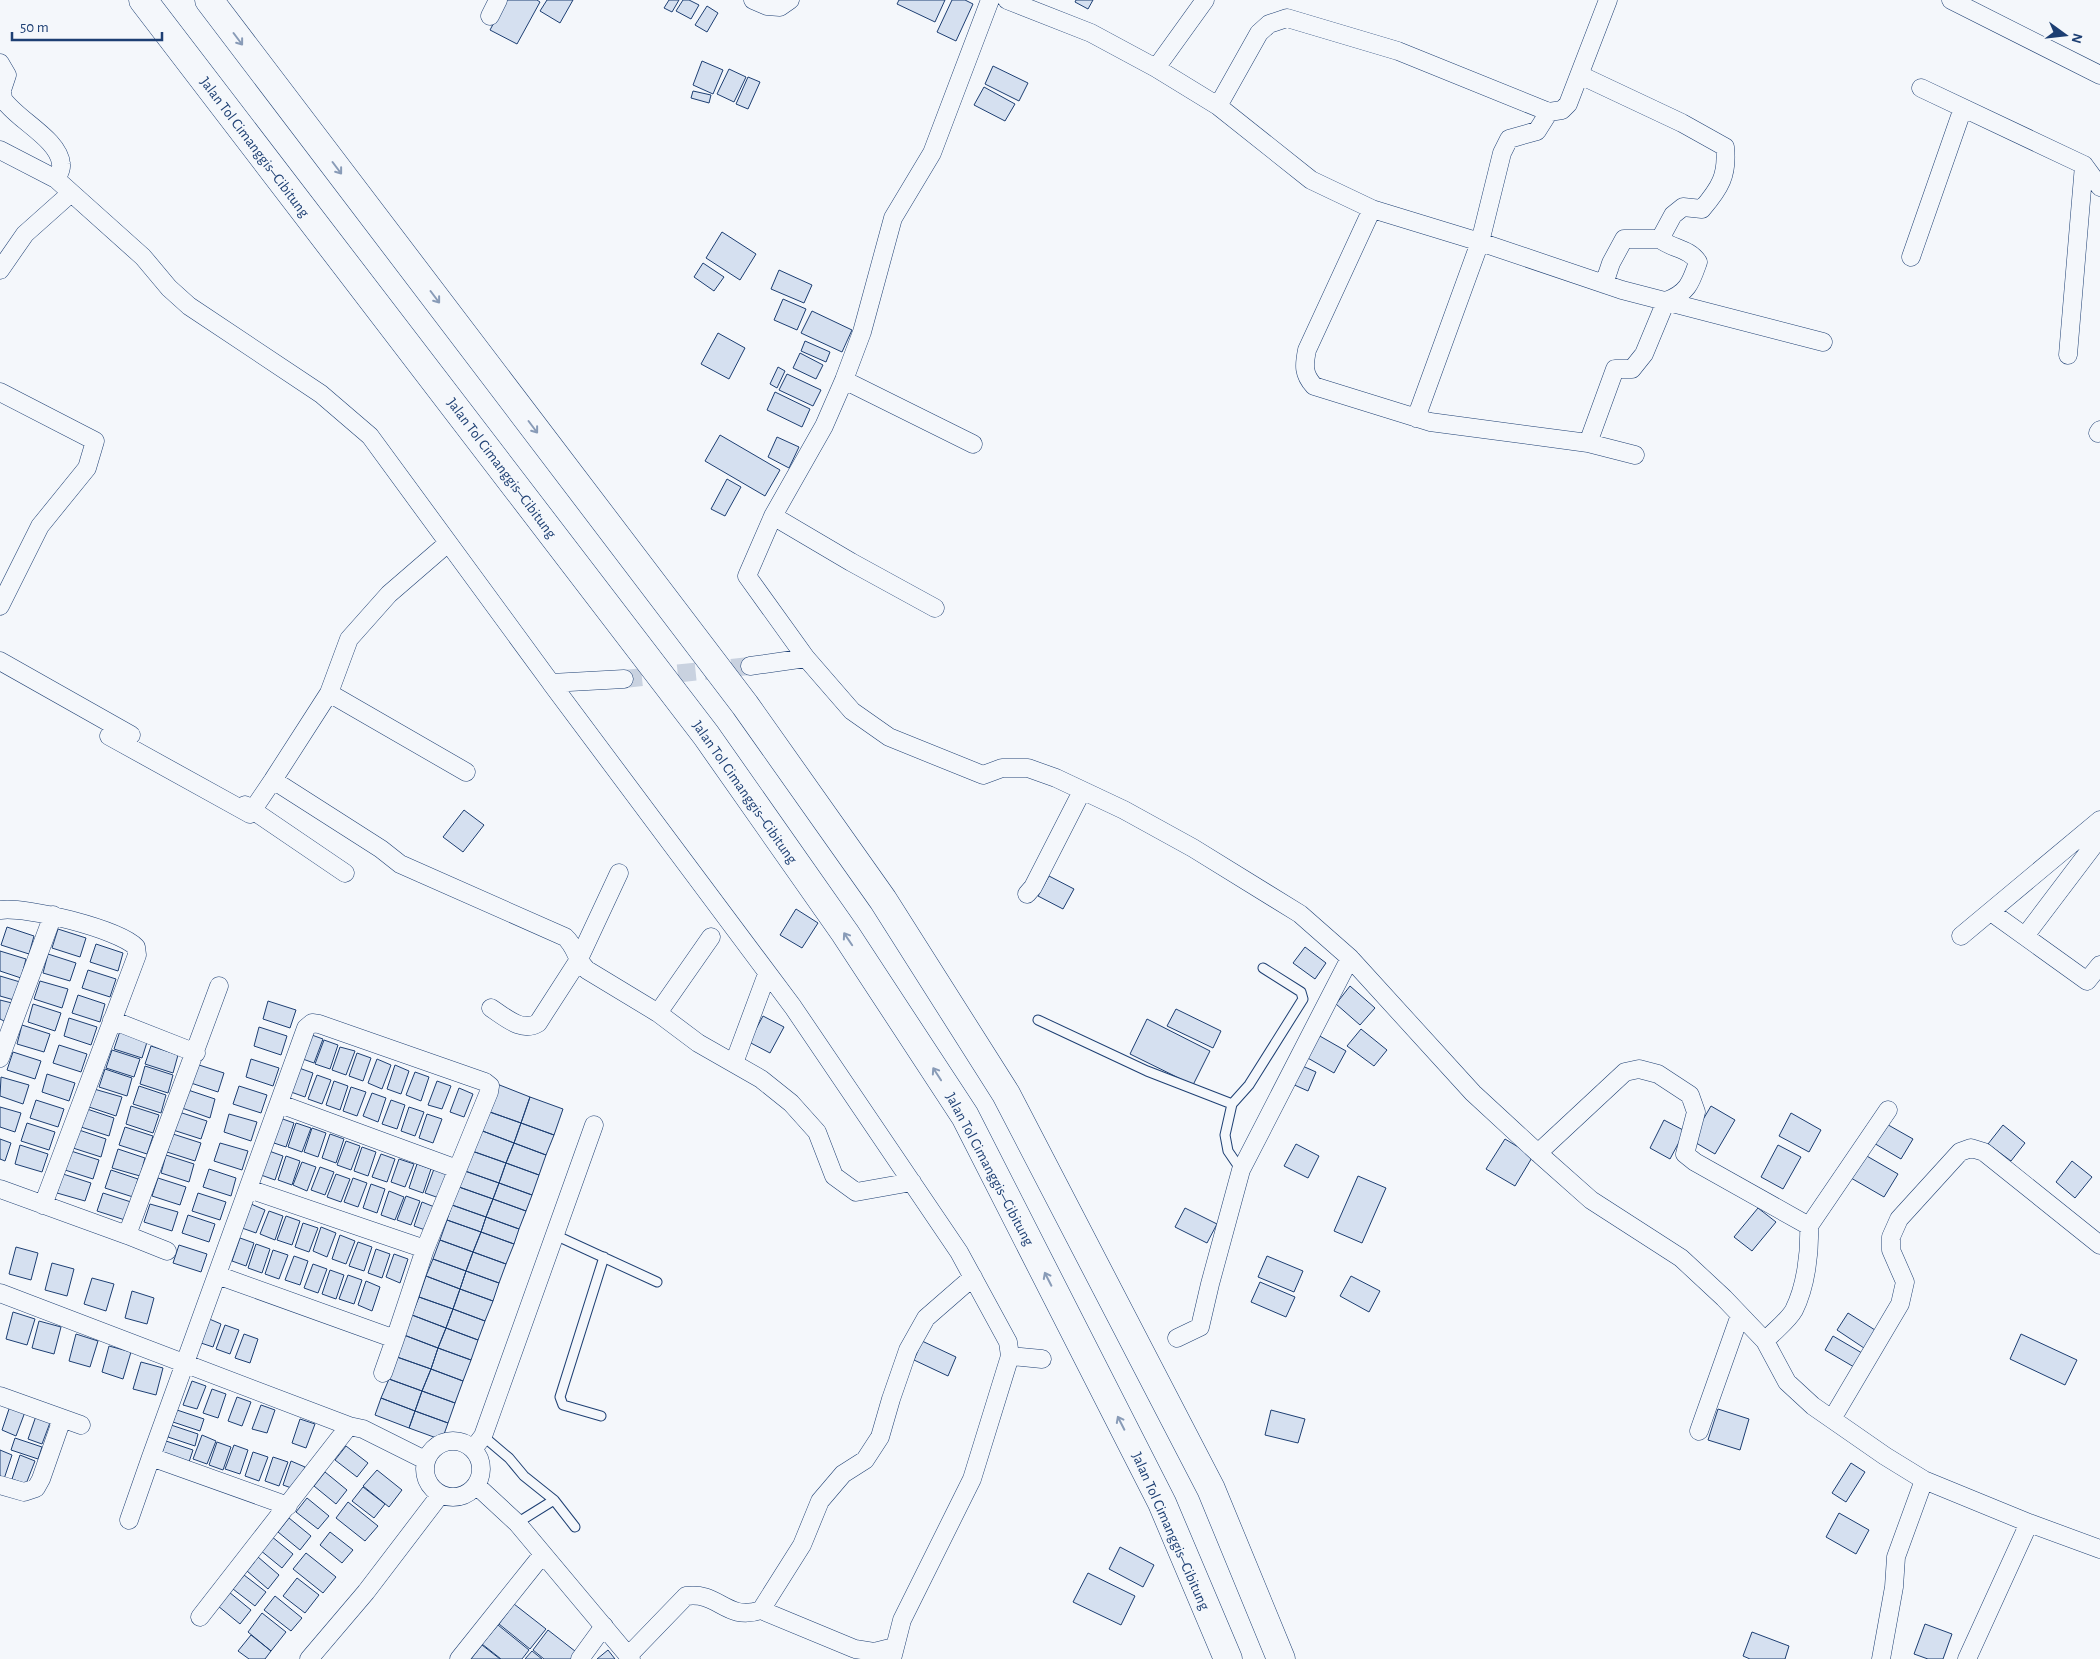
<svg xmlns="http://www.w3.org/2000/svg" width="2100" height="1659" viewBox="0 0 2100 1659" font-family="'Alegreya Sans',sans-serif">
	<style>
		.building { fill: #d5e0f0; stroke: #1d3f73 }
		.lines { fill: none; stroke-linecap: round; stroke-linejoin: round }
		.minor-tunnel { stroke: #c9d2e0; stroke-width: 18; stroke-dasharray: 18 9; stroke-linecap: butt }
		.service-casing { stroke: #1d3f73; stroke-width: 11 }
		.minor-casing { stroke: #1d3f73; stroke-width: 19 }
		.motorway-casing { stroke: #1d3f73; stroke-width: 29 }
		.service { stroke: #f4f7fb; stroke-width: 9 }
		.minor { stroke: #f4f7fb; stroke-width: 18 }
		.motorway { stroke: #f4f7fb; stroke-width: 28 }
		.oneway { stroke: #889bb7 }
		.labels { text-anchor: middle; stroke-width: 4; stroke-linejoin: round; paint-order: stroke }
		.street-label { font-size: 15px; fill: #1d3f73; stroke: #f4f7fb }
	</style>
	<rect width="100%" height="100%" fill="#f4f7fb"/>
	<path class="building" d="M506,0h31l3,2 -23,42 -27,-14z
		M547,0h26l-13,23 -20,-12z
		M669,0h10l-7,12 -8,-4z
		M683,0h6l10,5 -8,14 -15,-8z
		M899,0h46l-10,22 -38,-18z
		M952,0h13l8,4 -17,37 -19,-9z
		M1076,0h17l-5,9 -13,-7z
		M707,6l11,7 -11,19 -12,-7z
		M702,61l21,9 -10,24 -20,-9z
		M993,66l35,17 -9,18 -34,-17z
		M729,69l17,8 -12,25 -17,-8z
		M748,77l12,5 -12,27 -12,-5z
		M984,87l31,17 -10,17 -31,-16z
		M693,91l18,4 -2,8 -18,-5z
		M722,232l34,22 -16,26 -34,-22z
		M703,263l21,14 -10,14 -20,-14z
		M779,270l33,15 -8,18 -33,-14z
		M783,299l23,10 -9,21 -23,-10z
		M812,311l40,19 -10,22 -41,-19z
		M718,333l27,15 -16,31 -28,-15z
		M805,341l25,11 -4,10 -25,-11z
		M800,353l23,12 -7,14 -23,-11z
		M778,367l7,4 -8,17 -7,-4z
		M787,374l34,16 -8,16 -34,-16z
		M775,392l35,17 -8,18 -35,-17z
		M720,435l60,35 -15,26 -60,-35z
		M777,437l22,10 -10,21 -21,-11z
		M727,479l14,8 -16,29 -14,-7z
		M464,810l20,15 -21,27 -20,-15z
		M1049,876l25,13 -11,20 -25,-13z
		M796,909l22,14 -16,25 -22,-13z
		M7,927l27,9 -5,18 -28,-9z
		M58,929l28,9 -6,19 -28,-9z
		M96,944l27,9 -5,18 -28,-9z
		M1305,947l21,16 -11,16 -22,-16z
		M0,951l26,8 -5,19 -21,-7z
		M48,954l28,9 -6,18 -27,-8z
		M88,970l28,9 -6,18 -28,-9z
		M0,976l20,6 -6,18 -14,-4z
		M40,981l28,8 -6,19 -28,-9z
		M1350,986l25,22 -15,17 -24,-21z
		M78,995l27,9 -5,18 -28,-9z
		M0,1000l12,3 -6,19 -6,-3z
		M268,1001l28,9 -6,18 -27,-9z
		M33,1004l28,9 -6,18 -27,-9z
		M1176,1009l45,22 -8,17 -46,-22z
		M763,1016l21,11 -14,26 -21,-11z
		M69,1018l28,9 -6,18 -27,-9z
		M1147,1019l63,32 -17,34 -63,-31z
		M22,1025l28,9 -6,18 -27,-8z
		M259,1027l28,9 -6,19 -27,-9z
		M1361,1029l26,21 -13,16 -27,-20z
		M120,1031l28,8 -6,19 -28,-9z
		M309,1034l14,5 -9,24 -14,-5z
		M1318,1035l28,16 -12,22 -28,-16z
		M324,1040l14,5 -8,24 -15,-5z
		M59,1045l28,9 -6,18 -28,-9z
		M151,1046l27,9 -5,18 -28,-9z
		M340,1047l15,4 -9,24 -14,-5z
		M112,1050l28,9 -6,18 -28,-9z
		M13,1052l28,9 -6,18 -28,-9z
		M357,1053l14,5 -8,23 -14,-5z
		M251,1059l28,9 -6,18 -27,-9z
		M377,1059l14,6 -9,24 -14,-6z
		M196,1064l28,9 -6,19 -27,-9z
		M1298,1064l18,8 -8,19 -18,-8z
		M395,1065l14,6 -8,23 -14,-5z
		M145,1066l28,9 -5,18 -28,-9z
		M299,1068l14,5 -8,24 -14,-5z
		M105,1069l27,9 -5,18 -28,-9z
		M415,1072l14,5 -8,24 -15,-6z
		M47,1074l28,9 -6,18 -27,-9z
		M317,1075l14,5 -9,24 -14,-5z
		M1,1077l28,8 -6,19 -23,-8z
		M334,1081l14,5 -8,24 -14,-5z
		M437,1081l14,5 -9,23 -14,-4z
		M497,1084l33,13 -9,26 -34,-12z
		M139,1086l27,9 -5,18 -28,-9z
		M239,1086l28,9 -6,18 -28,-9z
		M351,1087l15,5 -9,24 -14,-5z
		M459,1088l14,6 -9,23 -14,-5z
		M94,1089l28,8 -6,19 -27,-9z
		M188,1090l27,9 -5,19 -28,-10z
		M372,1093l14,5 -8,24 -15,-6z
		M530,1097l33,12 -9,26 -33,-12z
		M36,1100l28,9 -6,18 -28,-9z
		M391,1100l14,5 -8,24 -15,-5z
		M131,1106l28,9 -6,18 -27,-9z
		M1711,1106l24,14 -20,34 -24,-14z
		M0,1107l21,6 -6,19 -15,-5z
		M409,1107l15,5 -9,24 -14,-5z
		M87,1109l27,9 -5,18 -28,-9z
		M487,1111l34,12 -7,20 -34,-13z
		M179,1112l28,9 -6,18 -28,-9z
		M1791,1113l30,17 -12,22 -30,-16z
		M229,1114l28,8 -6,19 -27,-9z
		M427,1114l15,5 -9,24 -14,-5z
		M280,1118l14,5 -8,24 -15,-5z
		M1664,1120l21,11 -15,28 -20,-11z
		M1883,1122l30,17 -12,20 -29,-17z
		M27,1123l28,9 -6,18 -28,-9z
		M296,1123l15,5 -9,24 -14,-5z
		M521,1123l33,12 -8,20 -32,-12z
		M2003,1125l22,18 -14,18 -23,-17z
		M125,1127l28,9 -6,18 -28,-9z
		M312,1128l14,5 -8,24 -14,-5z
		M79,1130l27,9 -5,18 -28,-9z
		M480,1130l34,13 -8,20 -34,-12z
		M173,1134l28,9 -6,18 -28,-9z
		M330,1134l14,5 -8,24 -14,-5z
		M0,1139l11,4 -6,18 -5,-2z
		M1505,1139l28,17 -18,30 -29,-17z
		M346,1141l14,5 -9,24 -14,-5z
		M220,1143l28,8 -6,19 -28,-9z
		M514,1143l32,12 -7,20 -33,-12z
		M1296,1144l23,12 -11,22 -24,-12z
		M20,1145l28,9 -6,18 -27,-8z
		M1778,1145l23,12 -18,32 -22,-12z
		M362,1147l14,5 -8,24 -14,-5z
		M118,1149l27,9 -5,18 -28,-8z
		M71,1151l28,9 -6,19 -28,-9z
		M269,1151l14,5 -8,24 -14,-5z
		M472,1151l34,12 -7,20 -34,-12z
		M381,1154l14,5 -8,23 -15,-5z
		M166,1155l28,9 -5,18 -28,-9z
		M1865,1155l33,19 -14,23 -33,-19z
		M286,1156l14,5 -8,24 -14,-5z
		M399,1159l15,5 -9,23 -14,-5z
		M2072,1161l20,16 -17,21 -19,-16z
		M302,1162l14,5 -9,24 -14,-6z
		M506,1163l33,12 -7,20 -33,-12z
		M417,1164l14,5 -8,24 -14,-5z
		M320,1167l14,5 -9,23 -14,-5z
		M209,1169l27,9 -5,18 -28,-9z
		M434,1169l14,6 -9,23 -14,-5z
		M111,1170l27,9 -5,18 -28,-9z
		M465,1171l34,12 -6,16 -34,-12z
		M63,1174l28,9 -6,18 -28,-8z
		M336,1174l14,5 -9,23 -14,-5z
		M1358,1176l28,12 -24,55 -28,-12z
		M158,1178l28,9 -6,18 -28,-9z
		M353,1178l14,5 -9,24 -14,-5z
		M499,1183l33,12 -6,16 -33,-12z
		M371,1184l14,5 -8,24 -14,-5z
		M459,1187l34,12 -7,18 -34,-12z
		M389,1191l15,6 -9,23 -14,-5z
		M103,1193l28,9 -6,18 -28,-9z
		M198,1193l28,9 -6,18 -28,-9z
		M406,1196l14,5 -9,24 -14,-5z
		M493,1199l33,12 -7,18 -33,-12z
		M422,1202l15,6 -9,23 -14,-5z
		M150,1204l28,8 -6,19 -28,-9z
		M251,1204l14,6 -9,23 -14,-5z
		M452,1205l34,12 -5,15 -34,-12z
		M1185,1208l32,16 -10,19 -32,-16z
		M1758,1208l18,14 -24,29 -18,-14z
		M269,1211l14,5 -8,24 -15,-6z
		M188,1215l27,9 -6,18 -27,-9z
		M286,1216l14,5 -8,24 -15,-5z
		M486,1217l33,12 -5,15 -33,-12z
		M447,1220l34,12 -8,20 -33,-12z
		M303,1223l15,5 -9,24 -14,-5z
		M321,1227l15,6 -9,24 -14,-6z
		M481,1232l33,12 -8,20 -33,-12z
		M340,1235l15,6 -9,23 -14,-5z
		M240,1238l14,5 -8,23 -14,-5z
		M440,1240l33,12 -7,19 -33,-12z
		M358,1242l14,5 -8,24 -15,-5z
		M256,1244l14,5 -8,24 -14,-5z
		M179,1245l28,9 -6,18 -28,-9z
		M16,1247l22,6 -7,27 -22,-6z
		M376,1249l14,5 -8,24 -14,-5z
		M273,1250l15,5 -9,24 -14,-5z
		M473,1252l33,12 -7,19 -33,-12z
		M394,1254l14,5 -8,24 -14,-6z
		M294,1256l14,5 -8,24 -15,-5z
		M1267,1256l36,15 -9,21 -36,-15z
		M433,1259l33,12 -6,18 -34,-13z
		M52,1263l22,6 -7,27 -22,-6z
		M313,1264l14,5 -9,24 -14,-5z
		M330,1270l14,5 -8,24 -14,-5z
		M466,1271l33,12 -6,18 -33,-12z
		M348,1275l14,5 -8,24 -15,-5z
		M426,1276l34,13 -7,20 -34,-12z
		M1351,1276l29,15 -11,21 -29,-16z
		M92,1278l22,6 -8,27 -22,-7z
		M366,1281l14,6 -8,24 -14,-6z
		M1260,1282l35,15 -9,20 -35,-15z
		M460,1289l33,12 -8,20 -32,-12z
		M132,1291l22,7 -7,26 -22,-6z
		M419,1297l34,12 -7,19 -34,-13z
		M453,1309l32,12 -7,19 -32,-12z
		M13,1312l22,7 -8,26 -21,-6z
		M1848,1313l27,17 -11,18 -27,-18z
		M412,1315l34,13 -8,20 -34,-13z
		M207,1318l14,6 -8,23 -15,-5z
		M39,1321l22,6 -7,27 -22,-6z
		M225,1325l14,5 -9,24 -14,-5z
		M446,1328l32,12 -7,20 -33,-12z
		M76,1334l22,7 -8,26 -21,-6z
		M244,1334l14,5 -8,24 -15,-5z
		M2021,1334l56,26 -12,25 -55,-26z
		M404,1335l34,13 -7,21 -34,-12z
		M1833,1336l29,17 -8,14 -29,-17z
		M922,1341l34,16 -8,19 -34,-16z
		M109,1346l22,6 -8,27 -21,-7z
		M438,1348l33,12 -8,21 -32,-12z
		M397,1357l34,12 -9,22 -33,-12z
		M141,1362l22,6 -7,27 -23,-6z
		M431,1369l32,12 -8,22 -33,-12z
		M389,1379l33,12 -7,20 -34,-13z
		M192,1381l14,5 -9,23 -14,-4z
		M212,1389l14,5 -8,24 -15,-5z
		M422,1391l33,12 -7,20 -33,-12z
		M237,1397l14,5 -9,24 -14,-5z
		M381,1398l34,13 -6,17 -34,-13z
		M261,1405l14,5 -8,23 -15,-4z
		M10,1406l15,6 -9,24 -14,-6z
		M1718,1409l31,10 -9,31 -32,-10z
		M177,1410l27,9 -4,12 -27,-9z
		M1271,1410l34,9 -7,24 -33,-8z
		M415,1411l33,12 -6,17 -33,-12z
		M36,1416l15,4 -9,24 -14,-5z
		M300,1419l15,5 -9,24 -14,-5z
		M171,1425l27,9 -3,12 -27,-9z
		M202,1435l14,6 -9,23 -14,-5z
		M15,1438l27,9 -4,12 -27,-9z
		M166,1441l27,9 -4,12 -27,-9z
		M217,1442l14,5 -8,23 -14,-5z
		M234,1445l14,5 -8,24 -15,-5z
		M346,1446l22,17 -11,14 -22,-17z
		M0,1450l12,5 -8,24 -4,-2z
		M253,1452l15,5 -9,24 -14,-5z
		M20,1455l15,6 -9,23 -14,-5z
		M273,1457l15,5 -9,24 -14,-5z
		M291,1461l14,6 -8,23 -14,-5z
		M1851,1463l14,9 -19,30 -14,-9z
		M377,1470l25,20 -13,17 -26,-21z
		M325,1472l22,18 -11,14 -22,-18z
		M363,1487l22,17 -11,14 -22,-17z
		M307,1498l22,18 -11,13 -22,-17z
		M348,1502l30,24 -13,15 -29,-23z
		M1839,1513l30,17 -13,24 -30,-17z
		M289,1518l22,18 -11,14 -22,-18z
		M330,1532l23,18 -11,13 -22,-18z
		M271,1536l22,18 -11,14 -22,-18z
		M1120,1547l34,18 -11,22 -34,-18z
		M306,1553l30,24 -13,16 -30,-24z
		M258,1557l21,18 -11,14 -21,-18z
		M1088,1573l47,23 -14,29 -48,-23z
		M244,1575l22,17 -11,14 -22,-17z
		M297,1578l22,17 -14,18 -22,-17z
		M229,1592l22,18 -11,14 -22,-18z
		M275,1596l27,22 -11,13 -27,-21z
		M514,1604l32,25 -16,20 -31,-25z
		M262,1613l24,19 -15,19 -23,-19z
		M1925,1624l27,10 -9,25h-15l-14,-5z
		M498,1625l31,25 -7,9h-21l-19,-15z
		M548,1630l32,25 -3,4h-33l-11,-9z
		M1752,1632l37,14 -4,13h-35l-7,-3z
		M251,1635l20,16 -6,8h-16l-11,-8z
		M482,1645l18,14h-29z
		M608,1650l7,9h-18z
		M532,1651l10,8h-17z"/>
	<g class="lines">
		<path class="minor-tunnel" d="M624,679l126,-13"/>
		<g class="service-casing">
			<path id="service" d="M1038,1020l109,51 85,33
				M1241,1170l-13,-19 -3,-16 7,-31 17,-19 54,-86 -2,-7 -38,-24
				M555,1235l102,47
				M601,1416l-38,-11 -3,-8 44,-140
				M483,1436l26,22 15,18 30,24 21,27
				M517,1523l37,-23"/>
		</g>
		<g class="minor-casing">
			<path id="minor" d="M753,0l14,6 13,1 10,-7
				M1007,0l84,33 65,35 62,38 93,74 61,29 108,33 142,48 201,52
				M1951,0l149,75
				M490,16l8,-16
				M0,63l7,12 -5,15 1,9c14,21 56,40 58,65 1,6 -3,11 -5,15
				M1156,68l49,-68
				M1580,75l102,48 43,24c3,28 -5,41 -23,62l-19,-2 -10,8 -13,24c12,10 29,9 38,23 -7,20 -10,31 -32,39l-22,53 -12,15h-17l-27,74
				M1921,88l163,77 16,22
				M1218,106l41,-73 10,-9 18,-6 111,33 151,61 13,-2 6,-6 40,-104
				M0,150l56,29 87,78 26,31 20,18 132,88 49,42 181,247 73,-4
				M1372,209l-65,141c-3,15 -4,24 7,36l116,36 158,21 47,12
				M1911,257l52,-149
				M0,270l25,-36 46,-41
				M1604,284l7,-21 13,-24h36
				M2068,355l16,-190
				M844,380l129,64
				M0,392l95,49 -8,27 -47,58 -40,80
				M1416,418l64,-176 22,-89 7,-14 28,-8 12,-19
				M2098,433l2,-3
				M773,516l78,46 84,46
				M806,658l-59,-82 26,-60 51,-90 20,-46 18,-48 31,-114 39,-65 58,-153
				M0,661l131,74
				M750,666l56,-8 46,53 37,26 94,38 19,-7h26l28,10 68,32 69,38 107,66 50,44 123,135 65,60 53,47 90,58 43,40 41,43 22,41 26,24 72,50 39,24 105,43 71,26
				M551,683l242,324 166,245 49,90 2,14 -38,123 -70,141 -10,39
				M329,693l137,79
				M109,736l141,78 23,-34 108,69 19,15 165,73c12,11 9,20 22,33l71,43 40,30 63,36 30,24 26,29 17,44 22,16 56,-10
				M273,780l56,-87 20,-54 40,-45 59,-51
				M245,805l100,68
				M1027,894l6,-7 49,-96
				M0,910c26,-4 118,19 136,37l1,8 -94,250
				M1991,912l96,69 13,-16
				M1961,936l139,-116
				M2025,936l75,-99
				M491,1008c14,9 31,25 47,15l40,-62 41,-88
				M658,1013l53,-76
				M112,1020l84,33
				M0,1058l53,-143
				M734,1063l33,-89
				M280,1104l177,65
				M1538,1153l87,-81 14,-3 19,5 32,21 6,17 -11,42 10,8 114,64
				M0,1189l127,46 92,-249
				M249,1189l176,60
				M127,1235l40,16
				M0,1293l349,133 14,3 62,31
				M1177,1338l23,-11 10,-43 31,-114 109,-212
				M1765,1341c9,-10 23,-20 29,-31 12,-24 16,-58 15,-84l79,-116
				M1010,1356l32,3
				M383,1373l12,-34
				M0,1396l81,29
				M1832,1419l68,-115 5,-22 -14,-32v-13l8,-18 61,-67 11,-4 13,4 116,93
				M1699,1431l41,-116
				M425 1469a28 28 0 1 1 56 0a28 28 0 1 1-56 0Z
				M474,1448l9,-12 111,-311
				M151,1457l137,49
				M0,1485l24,7 12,-4 5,-9 21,-60
				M477,1486l40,37 114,136
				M129,1520l22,-63 155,-429 6,-5 7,1 166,58 5,4 -1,6 -64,157 -30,90 -178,-64
				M761,1610l94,39 19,3 20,-5
				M200,1617l149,-191
				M628,1656l58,-60c33,-5 40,26 75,14l41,-65 18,-44 23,-27 22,-14 15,-23 11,-38 17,-49 18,-32 47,-41
				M309,1659l57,-67 74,-97
				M459,1659l84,-105
				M580,1659l24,-33
				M1881,1659l13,-72 2,-30 28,-77
				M1967,1659l62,-136"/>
		</g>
		<g class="motorway-casing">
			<path id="motorway" d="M143,0l563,735 139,198 120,183 197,387 66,156
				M209,0l536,705 138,195 123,194 205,395 70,170"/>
		</g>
		<use href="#service" class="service"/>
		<use href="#minor" class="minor"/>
		<use href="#motorway" class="motorway"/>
	</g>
	<defs><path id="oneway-shaft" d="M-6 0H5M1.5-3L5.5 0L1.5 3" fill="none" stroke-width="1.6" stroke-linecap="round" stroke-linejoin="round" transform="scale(1.25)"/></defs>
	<g class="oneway">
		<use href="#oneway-shaft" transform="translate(238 39) rotate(53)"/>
		<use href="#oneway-shaft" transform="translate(337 168) rotate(53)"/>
		<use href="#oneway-shaft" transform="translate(435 297) rotate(53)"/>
		<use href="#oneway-shaft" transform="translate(533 427) rotate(53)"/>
		<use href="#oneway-shaft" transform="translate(848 939) rotate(-124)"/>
		<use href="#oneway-shaft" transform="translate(937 1074) rotate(-123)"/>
		<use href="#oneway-shaft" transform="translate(1048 1279) rotate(-117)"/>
		<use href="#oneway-shaft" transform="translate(1121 1423) rotate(-117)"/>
	</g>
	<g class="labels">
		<g class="street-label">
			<text transform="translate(255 147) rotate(53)" y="5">Jalan Tol Cimanggis–Cibitung</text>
			<text transform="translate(502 468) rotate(53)" y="5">Jalan Tol Cimanggis–Cibitung</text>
			<text transform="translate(745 792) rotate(55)" y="5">Jalan Tol Cimanggis–Cibitung</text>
			<text transform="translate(990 1169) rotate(62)" y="5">Jalan Tol Cimanggis–Cibitung</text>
			<text transform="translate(1171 1531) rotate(66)" y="5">Jalan Tol Cimanggis–Cibitung</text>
		</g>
	</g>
	<g transform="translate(2065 35) rotate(105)" stroke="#f4f7fb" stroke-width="4" paint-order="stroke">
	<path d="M0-4L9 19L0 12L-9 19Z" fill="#1d3f73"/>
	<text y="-8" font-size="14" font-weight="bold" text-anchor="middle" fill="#1d3f73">N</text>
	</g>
	<path d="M12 32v8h150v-8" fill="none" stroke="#1d3f73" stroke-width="2.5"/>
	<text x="20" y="32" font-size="15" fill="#1d3f73" stroke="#f4f7fb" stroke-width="4" paint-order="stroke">50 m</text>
</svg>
